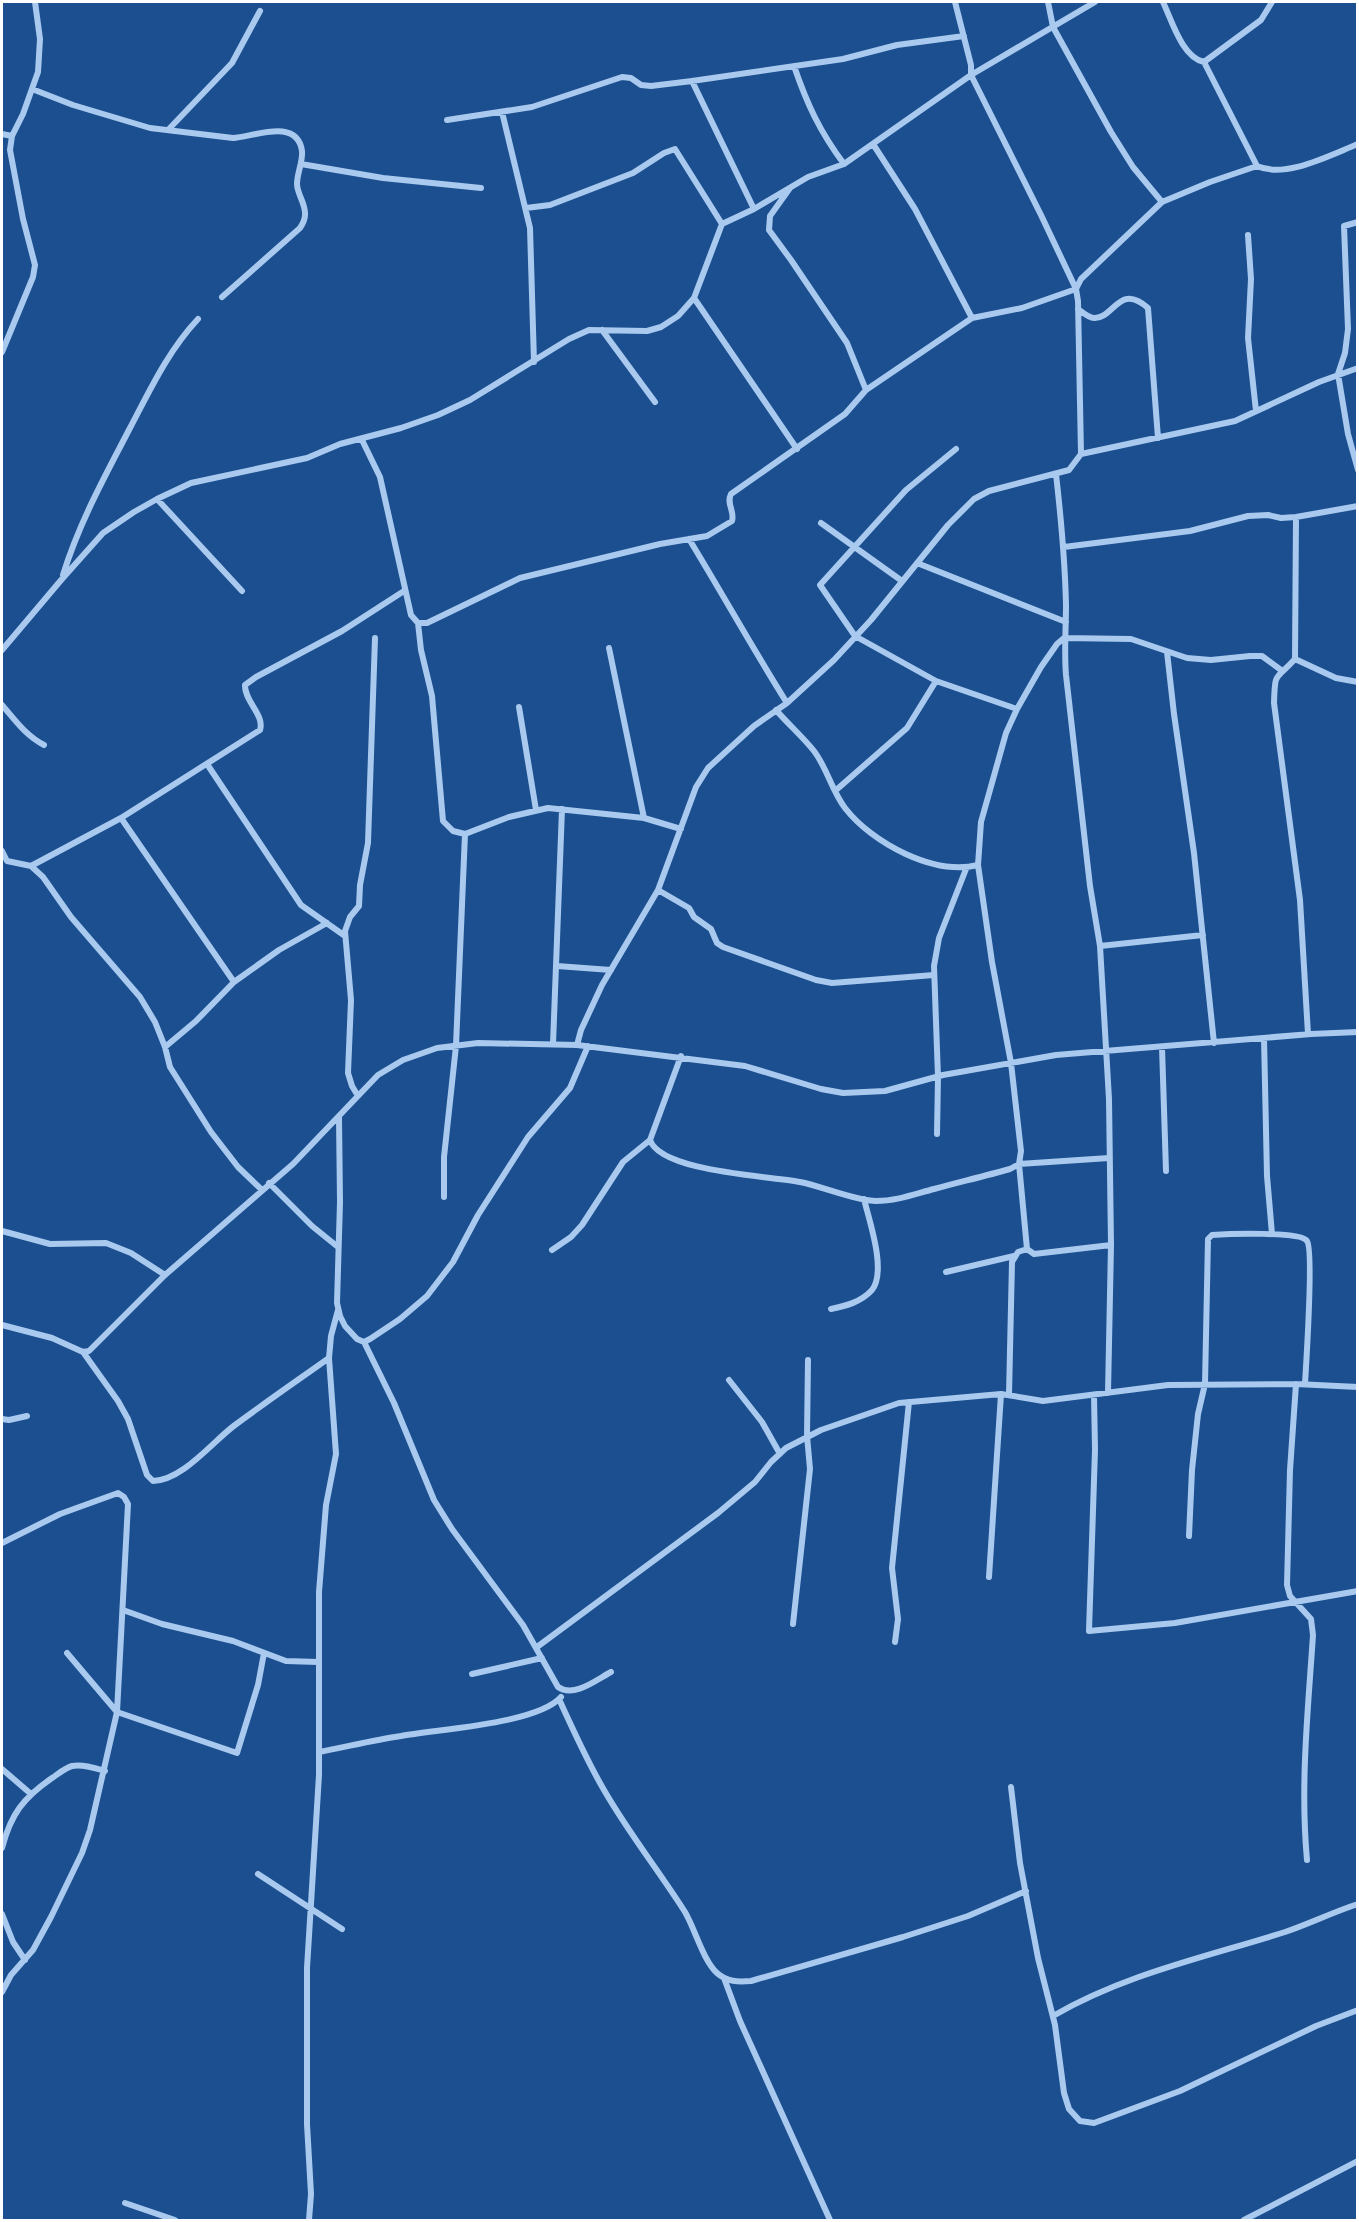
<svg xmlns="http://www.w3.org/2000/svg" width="1359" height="2222" viewBox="0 0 1359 2222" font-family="'Work Sans',sans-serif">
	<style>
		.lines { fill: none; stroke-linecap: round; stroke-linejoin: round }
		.minor { stroke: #a9c9ee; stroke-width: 6 }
	</style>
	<rect width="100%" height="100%" fill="#1b4f8f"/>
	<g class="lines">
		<path class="minor" d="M1048,2l5,25 58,105 22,35 29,35
			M1163,2c9,19 19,55 41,60
			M1272,2l-11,18 -57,42 53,104c28,13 73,-11 101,-22
			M794,66c13,38 26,66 50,98
			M692,81l62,128
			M32,89l41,16 77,23 83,10c20,-1 64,-21 69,13 1,11 -5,22 -5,33 0,10 9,20 8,31 0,4 -3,10 -5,13l-78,69
			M502,112l28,116 4,134
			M447,120l85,-13 90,-30 9,1 10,7 10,1 41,-5 151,-22 54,-14 67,-9
			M168,130l64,-67 28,-52
			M2,134l10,2
			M873,144l42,65 57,109
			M301,164l82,14 98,10
			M790,188l-20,28 -1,14 22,30 56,83 19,47
			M526,208l24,-3 83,-32 31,-20 11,-4 47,75
			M1358,222l-14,4 4,103 -3,24 -7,21 10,60 10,36
			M1248,235l3,44 -3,59 8,73
			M694,298l103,151
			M1078,309c4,3 11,9 16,9 20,1 25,-36 54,-10l10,130
			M602,330l53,72
			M2,352l31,-75 2,-12 -12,-46 -13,-69 2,-14 11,-22 15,-42 2,-33 -5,-37
			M362,440l18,37 31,138 7,8h9l93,-45 140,-34 47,-8 25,-15c3,-10 -6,-17 -1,-27l114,-80 21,-24 106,-72 50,-10 54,-19 -35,-74 -70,-140v-10l-16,-63
			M956,449l-50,41 -86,95 35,51 81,45 81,28
			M1081,454l154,-33 84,-39 39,-14
			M1056,474c5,44 9,87 10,131 0,23 -2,46 0,70l24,211 10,60 9,153 2,146 -3,148
			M157,499l85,92
			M1296,517l-1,142c-20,22 -20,11 -21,44l26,197 8,134
			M821,523l81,58
			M689,539c33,54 64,110 98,164
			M1064,547l126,-16 58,-15 20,-1 13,3 15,-1 62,-11
			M917,563l149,59
			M63,575c16,-52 42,-99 67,-147 20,-38 38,-77 68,-109
			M418,623l3,27 11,46 11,125 10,10 12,3 44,-17 39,-9 96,10 37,11
			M609,648l35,170
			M2,650l60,-71 41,-46 31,-21 23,-13 34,-16 116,-25 33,-14 61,-16 37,-13 32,-15 99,-61 20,-9 58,1 14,-4 17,-11 16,-18 28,-74 32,-15 54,-32 36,-13 127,-89 124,-73
			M1167,652l7,62 20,139 20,190
			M1295,659l41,19 22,4
			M2,705c13,15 24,31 42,40
			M519,707l17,103
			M776,710c12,14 27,27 38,41 13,17 18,40 31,57 27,35 89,68 133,57
			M207,764l94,141 44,31
			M835,791l72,-63 29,-47
			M121,818l113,164
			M2,851l5,10 24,5 12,11 28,40 69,80 15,25 10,25 5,20 41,65 27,35 24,23
			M31,866l90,-48 139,-88c5,-15 -16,-29 -15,-45l11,-8 86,-46 62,-40
			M658,890l31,18 5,9 17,12 6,14 6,4 93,33 16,3 102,-8
			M1100,946l103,-11
			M557,966l54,4
			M1264,1038l3,138 5,58
			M553,1044l9,-235
			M577,1045l4,-15 21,-45 56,-95 38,-103 12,-19 46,-42 33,-23 47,-43 37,-40 77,-95 26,-26 15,-8 80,-21 12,-16 -3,-153 -2,-12 5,-10 81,-77 48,-20 47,-16
			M165,1047l31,-26 38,-39 45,-32 48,-27
			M1162,1047l4,124
			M681,1056l-31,84c11,32 120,36 150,42 21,4 56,19 76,19 20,0 39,-7 58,-12 26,-7 51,-13 76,-20l9,-5 90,-6
			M358,1096l-6,-10 -4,-13 3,-73 -6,-69 5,-14 9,-11 1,-21 8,-42 7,-205
			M339,1117l1,85 -3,101 3,13 5,10 12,13 7,3 6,-3 30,-20 27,-23 26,-34 25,-47 50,-78 42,-49 18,-42
			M937,1134l1,-57 -4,-111 5,-28 27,-69
			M269,1183l43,43 26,21
			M444,1197v-40l12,-111 9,-212
			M2,1231l48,13 56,-1 25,10 34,22
			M1111,1245l-77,9 -7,-5 -8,-85 2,-13 -10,-88 -19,-101 -14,-97 3,-43 25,-89 11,-24 24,-42 16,-23 7,-6 67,1 56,19 24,2 39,-4h12l19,14
			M552,1250l19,-13 11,-12 41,-63 27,-22
			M946,1272l68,-16
			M831,1309c15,-3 30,-7 41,-19 15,-19 -3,-70 -8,-91
			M2,1325l50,13 31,14 6,-1 76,-76 128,-111 85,-89 25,-15 34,-12 41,-5 99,2 168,21 76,23 22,4 42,-2 58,-16 113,-20 255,-21 47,-2
			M364,1342l30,61 40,97 18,29 71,96 35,62c16,11 38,-7 53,-15
			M83,1352l35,49 10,18 19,56 6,6c30,-1 59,-39 82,-56 31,-23 63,-45 94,-67
			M729,1380l33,42 18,32
			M1296,1384l-6,86 -3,115 3,11 21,23 2,16c-5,75 -13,150 -6,225
			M1009,1395l3,-133 6,-10 9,-3
			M1094,1395l1,55 -6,181 86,-8 183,-32
			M2,1419l7,1 18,-4
			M1189,1536l3,-66 6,-56 7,-30 3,-145 4,-4c14,-1 89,-4 95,6 7,9 -1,124 -2,143
			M2,1543l58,-29 58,-21 6,4 4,7 -11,208 -27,118 -8,23 -31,64 -18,33 -22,25 -9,17
			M989,1577l12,-183
			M123,1610l39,14 71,17 53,20 32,1
			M793,1624l17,-155 -3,-33 1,-76
			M895,1642l3,-23 -6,-51 17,-166
			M537,1647l181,-134 37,-31 16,-20 15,-14 35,-18 78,-27 102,-9 42,7 125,-16 128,-1 62,3
			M67,1653l50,59 120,41 21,-68 6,-32
			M472,1674l70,-16
			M559,1699c14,31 28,62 45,91 24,42 55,81 81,122 10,17 18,48 32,61 10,9 21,9 34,8l152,-44 65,-21 58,-25
			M319,1752c27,-5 54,-12 82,-16 37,-7 136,-12 160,-39
			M2,1769l29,25
			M1011,1787l9,76 18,95 17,67 9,68 5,16 11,12 14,2 86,-32 136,-65 42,-16
			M2,1848c9,-34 21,-50 50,-70 6,-4 13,-10 20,-12 11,-2 23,2 33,5
			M258,1874l84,55
			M2,1914l11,28 12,18
			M724,1978l16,43 90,199
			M1053,2016c72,-42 153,-59 232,-84 24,-8 48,-20 73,-28
			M125,2203l50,17
			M309,2220l2,-26 -4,-70v-156l12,-193v-183l7,-87 10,-51 -7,-96 2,-22 7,-26
			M1244,2220l114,-59"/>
	</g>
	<rect width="1359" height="2222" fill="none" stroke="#ffffff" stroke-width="6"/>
</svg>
